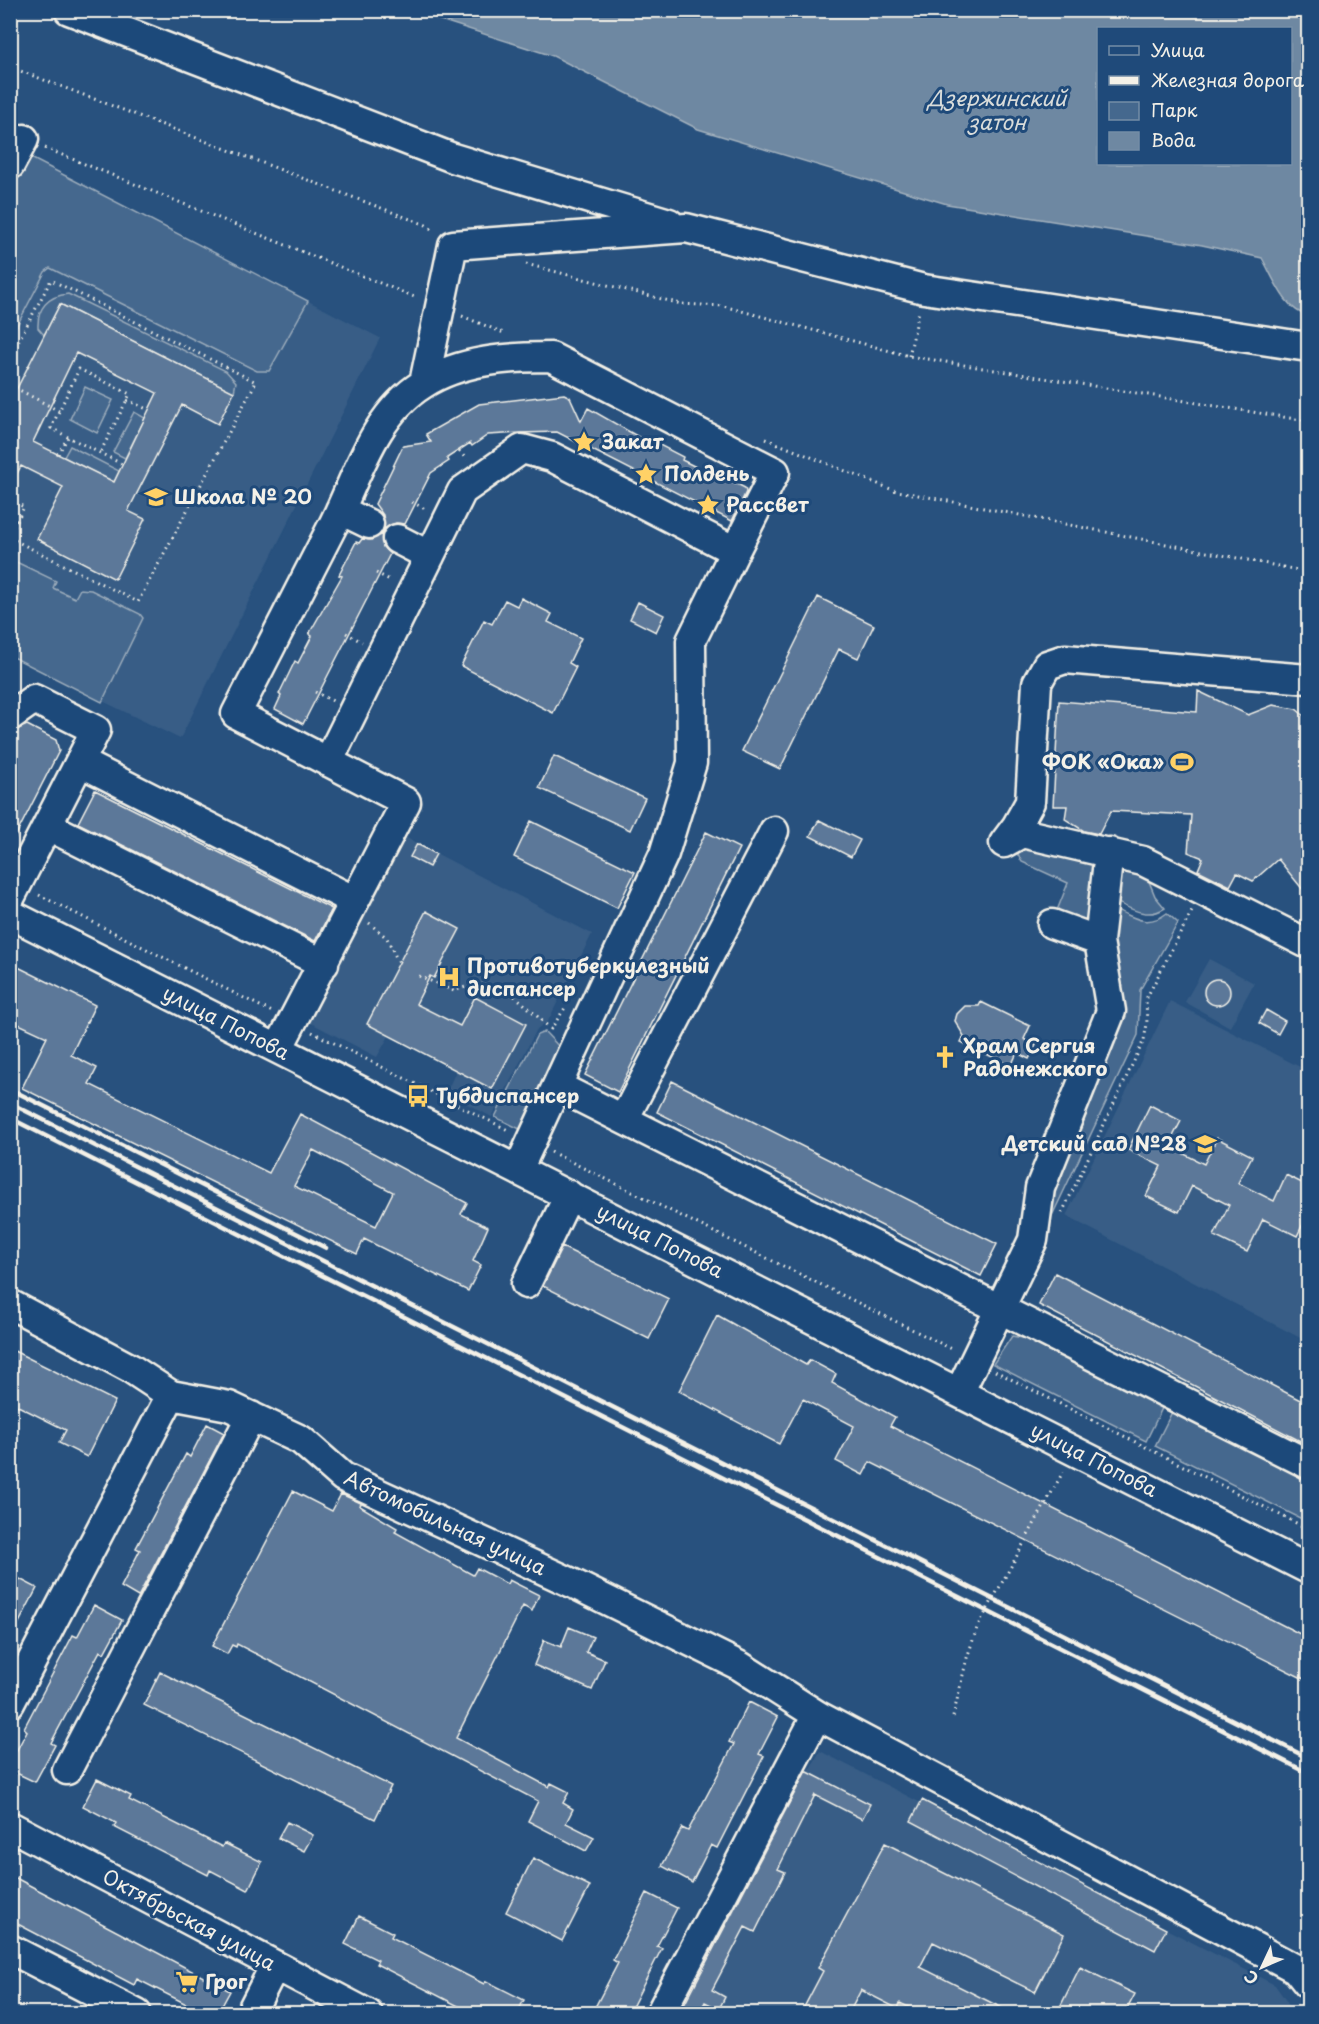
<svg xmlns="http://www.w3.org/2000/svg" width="1319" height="2024" viewBox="0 0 1319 2024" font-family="'Playpen Sans',sans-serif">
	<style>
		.built { fill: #375d86 }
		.green { fill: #45688e; stroke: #9cacbb; stroke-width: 1.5 }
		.water { fill: #6e88a2; stroke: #a4b2be; stroke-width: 1.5; fill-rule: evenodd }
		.building { fill: #5b7899; stroke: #f4f1e8; stroke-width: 1.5; fill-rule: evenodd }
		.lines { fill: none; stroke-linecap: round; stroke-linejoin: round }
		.minor-casing { stroke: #f4f1e8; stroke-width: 33 }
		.path { stroke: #f4f1e8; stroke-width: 3; stroke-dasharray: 1.5 4.5; stroke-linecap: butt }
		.minor { stroke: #1f4a7a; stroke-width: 28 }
		.rail { stroke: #f4f1e8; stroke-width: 4.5 }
		.labels { text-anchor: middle; stroke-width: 6; stroke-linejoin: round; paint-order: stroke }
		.poi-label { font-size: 20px; font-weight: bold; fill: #f4f1e8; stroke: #1f4a7a; text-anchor: start }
		.street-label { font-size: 20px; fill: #f4f1e8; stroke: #1f4a7a }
		.water-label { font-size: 21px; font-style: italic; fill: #d9dcda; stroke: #1f4a7a }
	</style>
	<rect width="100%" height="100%" fill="#28517e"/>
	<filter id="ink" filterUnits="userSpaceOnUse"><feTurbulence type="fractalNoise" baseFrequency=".0167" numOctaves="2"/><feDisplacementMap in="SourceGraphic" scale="12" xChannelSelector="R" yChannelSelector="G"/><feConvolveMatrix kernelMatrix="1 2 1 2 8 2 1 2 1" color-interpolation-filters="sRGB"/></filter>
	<g filter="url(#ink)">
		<path class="built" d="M27,156l353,182 -200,401 -169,-83 -1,-468z
			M399,834l193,100 -44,87 -11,8 -45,88 -46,-24 10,-22 -67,-35 -12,21 -70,-36z
			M1209,959l45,24 -24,44 -45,-25z
			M1170,1001l138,70v271l-242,-126z
			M820,1751l455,234 12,17 4,11 -613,1z"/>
		<path class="green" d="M27,156l281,145 -39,70h-12l-207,-103 -5,4 -34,65v-149z
			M68,294l158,77 10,11 -2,10 -174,-88 -16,31 -6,-7c-1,-20 10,-32 30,-34z
			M85,387l28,13 -16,33 -27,-14z
			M134,412l11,6 -20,40 -12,-6z
			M70,446l49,25 -5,11 -50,-25z
			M10,559l46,22 -3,7 22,10 5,-9 11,1 49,24 3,4 -41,84 -91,-46z
			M1024,846l71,17v54l-9,7 -30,-11 12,-30 -46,-21 -4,-7 1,-6z
			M1130,868l18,11 7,17 10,12c-17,11 -32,2 -49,-6v-23z
			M1115,909c19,9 33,19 52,4l11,10 -38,67 -2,45 -89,187 -7,-3 66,-247z
			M545,1032l19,20 -38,80 -31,-15 42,-82z
			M1012,1336l38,7 115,59 -19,39 -153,-77z
			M1175,1406l133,67v49l-153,-76z"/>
		<path class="water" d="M412,11h896v305c-24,-7 -34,-37 -46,-58l-60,-13 -255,-41 -249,-75 -145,-73zM1098,28h192v136h-192z"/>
		<path class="building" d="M60,304l174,88 -16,32 -36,-19 -54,106 17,8 -30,60 -78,-40 26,-52 -42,-21 -11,21v-85zM76,353l81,40 -43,89 -81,-40z
			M564,394l6,3 11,24 7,-13 61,35 1,-3 33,17 -1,3 14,7 15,8 2,-3 32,16 1,4 -14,29 -175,-89 -37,1 -32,2 -16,11 -2,-3 -23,15 2,3 -18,12 -26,51 -9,-1 -12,6 -1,-14 -8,-11 28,-58 28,-4 -5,-8 53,-30z
			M382,534l1,13 7,7 -87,170 -28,-15 6,-13 -2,-2 16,-33 3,2 14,-27 -3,-2 33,-58 -3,-1 17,-33 3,1 3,-4 9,1z
			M818,597l56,28 -16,33 -19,-9 -59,120 -38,-18z
			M521,598l31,16 -4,8 33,16 -12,25 7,4 -23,46 -92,-47 23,-46 8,4 13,-24 12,6z
			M638,602l26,13 -8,17 -26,-13z
			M1198,691l50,24 25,-10 23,4 12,10v177l-30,-37 -25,22 -16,-8 -7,13 -32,-16 5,-12 -15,-6 3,-37 -80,-4 -12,23 -15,-3 -19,-12 2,-13h-14l6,-105 138,11z
			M27,725l29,15 3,11 -49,96v-108l4,-8z
			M554,756l91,42 -15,32 -91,-42z
			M95,790l237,119 -17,32 -237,-118z
			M819,820l41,20 -9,17 -41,-21z
			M531,821l104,51 -18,36 -103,-51z
			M706,832l33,16 -121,244 -33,-17z
			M417,844l19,10 -7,13 -19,-10z
			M426,911l34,18 -26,49 -4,-2 -14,28 44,22 15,-29 51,27 -34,65 -125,-65z
			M10,963l85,42 -24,50 26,13 -8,16 180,89 31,-59 167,89 -6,11 27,13 -15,34 8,4 -13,26 -104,-52 -7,15 -335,-166 25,-51 -37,-17zM313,1150l80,42 -17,34 -82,-40z
			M1204 992a13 13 0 1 1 26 0a13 13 0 1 1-26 0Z
			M981,1002l49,24 -6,13 12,6 -7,14 -12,-6 -6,13 -50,-24 3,-6 -9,-15 2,-7 8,-8h14z
			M1266,1010l19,11 -7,13 -19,-11z
			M672,1081l325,163 -16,32 -324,-164z
			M1150,1105l31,16 -13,25 36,18 13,-26 35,18 -14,27 36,18 12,-26 22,11v28l-11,22 -34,-17 -16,33 -33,-16 15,-31 -37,-19 -13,26 -33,-16 15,-30 -33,-16z
			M562,1247l107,52 -20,40 -106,-53z
			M1055,1273l253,131v41l-269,-140z
			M717,1315l89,50 4,-5 26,14 -4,9 63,34 -5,9 418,212v43l-438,-219 -7,13 -27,-14 18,-35 -51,-27 -24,45 -100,-53z
			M10,1349l105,52 -28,56 -28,-14 7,-13 -56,-28z
			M207,1424l17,9 -86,164 -17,-10 19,-37 -4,-2 50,-94 4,3z
			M293,1491l39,20 9,-17 20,9 -1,3 37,22 -2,4 78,43 4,-7 30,16 2,-4 30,15 -7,16 -9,-5 -67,132 93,49 2,-4 18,9 -6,11 10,6 -7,14 28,14 -8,14 -58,-30 10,-20 -301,-157 -1,3 -4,-2 -5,9 -15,-8z
			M10,1574l27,14 -27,52z
			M94,1605l28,15 -18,33 -4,-2 -49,92 4,2 -20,37 -25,-12v-7l17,-32 -3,-3 49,-93 4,2z
			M569,1627l24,10 -7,15 19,8 -13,30 -58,-25 10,-25 17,7z
			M160,1672l231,114 -16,33 -231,-114z
			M749,1702l29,15 -19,37 5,2 -47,92 -6,-3 -19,37 -30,-16 20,-38 6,3 46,-87 -5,-2z
			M806,1771l64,33 -8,15 -47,-24 -37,74 7,3 -30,60 -10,-5 -33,63 13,7 -6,12 -14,-7 -6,11h-19z
			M97,1779l34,17 -2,4 93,47 2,-4 38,19 -14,28 -38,-20 -2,5 -94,-48 2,-4 -33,-17z
			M922,1800l244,129 -11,21 -244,-129z
			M287,1822l26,13 -9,16 -26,-13z
			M885,1843l179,91 -29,58 -102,-50 -13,25 92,46h-91l-21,-10 -2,6 -37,-19 -12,23h-48l22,-42 -5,-3z
			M533,1858l57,28 -28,55 -56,-29z
			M10,1875l220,116 -12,22h-14l-67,-34 -3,6 -124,-65z
			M647,1893l30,15 -20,38 5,2 -33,65h-37l26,-50 -5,-3z
			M359,1916l34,17 -2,4 93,47 2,-3 38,19 -7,13h-35l-10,-5 -2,4 -94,-48 2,-4 -33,-16z
			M1080,1967l55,27 -10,19h-68z"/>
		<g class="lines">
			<g class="minor-casing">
				<path id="minor" d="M69,10l384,148 216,65
					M10,165l14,-26
					M424,383l29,-138 233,-17 238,61 384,58
					M340,510l29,14
					M397,539l33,17
					M1308,679l-243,-20 -18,6 -10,18 -7,119 -14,25 -12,16 18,-10 121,28 165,83
					M10,716l24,-17 62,31 -86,168
					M80,762l265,134 5,11
					M48,826l276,138
					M10,914l1298,655
					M1099,941l10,-89
					M278,1049l128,-247 -170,-88c32,-62 64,-124 96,-187 25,-49 41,-112 91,-143 37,-24 86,-27 128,-27l224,115 -40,79 -183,-94 -30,-8 -60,42 -134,271
					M557,1086l751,378
					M624,1119l150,-288
					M518,1170l146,-316 28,-91 -1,-122 44,-90
					M526,1284l43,-89
					M10,1304l120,64 41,27 58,11 72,34 42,37 229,106 168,83 77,49 479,254 12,15
					M959,1393l74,-153 7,-52 71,-177 -12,-70 -47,-17
					M10,1703l161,-308
					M67,1770l184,-354
					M10,1826l358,188
					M10,1949l127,65
					M250,2014l25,-49
					M660,2014l157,-299"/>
			</g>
			<path class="path" d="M10,67l416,158 8,6
				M45,148l372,150
				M526,264l155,40 42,2 186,50 399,65
				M462,316l44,18
				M909,356l10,-45
				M10,357l41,-77 205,102 -118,220 -128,-64
				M10,385l49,26
				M127,400l22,10
				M68,437l-17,-9 28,-59 51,25 -30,59
				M766,439l127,51 415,82
				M459,451l8,9
				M58,454l10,-17 54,27
				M10,500l14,7 -14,27
				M412,502l15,8
				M376,573l16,8
				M346,633l16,9
				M315,692l18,9
				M39,895l233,117
				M369,923l18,15 12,26
				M419,976l35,15c48,-19 63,8 97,38l16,-24
				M312,1032l198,99
				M551,1152l403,198
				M1062,1213l82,-173 3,-16 -1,-25 46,-88
				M995,1371l313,158
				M953,1717l14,-59 10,-30 86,-156"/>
			<use href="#minor" class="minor"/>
			<path class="rail" d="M10,1089l316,159
				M10,1103l1298,655
				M10,1118l1298,655"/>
		</g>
	</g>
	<defs>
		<g id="sight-bare" transform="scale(1.8)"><path d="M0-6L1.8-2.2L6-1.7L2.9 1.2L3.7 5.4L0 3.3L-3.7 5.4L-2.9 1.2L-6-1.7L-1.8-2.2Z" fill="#ffd166" stroke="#1f4a7a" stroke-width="2.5" paint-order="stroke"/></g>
		<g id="school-bare" transform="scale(1.8)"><path d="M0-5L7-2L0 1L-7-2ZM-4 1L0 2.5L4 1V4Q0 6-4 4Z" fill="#ffd166" stroke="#1f4a7a" stroke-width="2.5" paint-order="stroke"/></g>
		<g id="stadium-bare" transform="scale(1.8)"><path d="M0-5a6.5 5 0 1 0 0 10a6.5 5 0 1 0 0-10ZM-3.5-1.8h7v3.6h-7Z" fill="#ffd166" stroke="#1f4a7a" stroke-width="2.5" paint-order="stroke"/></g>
		<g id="hospital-bare" transform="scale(1.8)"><path d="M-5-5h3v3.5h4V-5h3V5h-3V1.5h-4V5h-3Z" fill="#ffd166" stroke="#1f4a7a" stroke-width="2.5" paint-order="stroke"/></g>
		<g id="church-bare" transform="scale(1.8)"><path d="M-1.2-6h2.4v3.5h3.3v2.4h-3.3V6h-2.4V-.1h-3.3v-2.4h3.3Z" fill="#ffd166" stroke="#1f4a7a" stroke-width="2.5" paint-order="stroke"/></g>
		<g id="bus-bare" transform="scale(1.8)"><path d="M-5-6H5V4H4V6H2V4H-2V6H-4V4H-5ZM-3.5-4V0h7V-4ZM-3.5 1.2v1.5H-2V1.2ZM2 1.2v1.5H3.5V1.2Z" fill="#ffd166" stroke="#1f4a7a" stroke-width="2.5" paint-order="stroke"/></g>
		<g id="supermarket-bare" transform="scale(1.8)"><path d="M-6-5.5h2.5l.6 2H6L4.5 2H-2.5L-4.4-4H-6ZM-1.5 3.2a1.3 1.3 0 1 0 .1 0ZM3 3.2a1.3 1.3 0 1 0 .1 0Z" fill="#ffd166" stroke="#1f4a7a" stroke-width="2.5" paint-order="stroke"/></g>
	</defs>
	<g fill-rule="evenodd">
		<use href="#sight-bare" x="584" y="442"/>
		<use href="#sight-bare" x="646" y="474"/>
		<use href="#school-bare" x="156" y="497"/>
		<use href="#sight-bare" x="708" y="505"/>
		<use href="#stadium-bare" x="1182" y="762"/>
		<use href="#hospital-bare" x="449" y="977"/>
		<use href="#church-bare" x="945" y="1057"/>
		<use href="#bus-bare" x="418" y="1096"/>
		<use href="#school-bare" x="1205" y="1144"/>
		<use href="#supermarket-bare" x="187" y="1982"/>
	</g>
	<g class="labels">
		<g class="poi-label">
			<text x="602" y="449">Закат</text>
			<text x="664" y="481">Полдень</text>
			<text x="174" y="504">Школа № 20</text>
			<text x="726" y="512">Рассвет</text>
			<text x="1164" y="769" text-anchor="end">ФОК «Ока»</text>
			<text x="467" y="973">Противотуберкулезный<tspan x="467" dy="23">диспансер</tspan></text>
			<text x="963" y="1053">Храм Сергия<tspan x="963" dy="23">Радонежского</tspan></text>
			<text x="436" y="1103">Тубдиспансер</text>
			<text x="1187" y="1151" text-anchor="end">Детский сад №28</text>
			<text x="205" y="1989">Грог</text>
		</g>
		<g class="street-label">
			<text transform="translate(226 1023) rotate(27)" y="7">улица Попова</text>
			<text transform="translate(660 1241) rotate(27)" y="7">улица Попова</text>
			<text transform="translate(1094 1460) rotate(27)" y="7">улица Попова</text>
			<text transform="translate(445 1523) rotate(25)" y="7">Автомобильная улица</text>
			<text transform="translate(189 1920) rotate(28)" y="7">Октябрьская улица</text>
		</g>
		<g class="water-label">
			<text x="997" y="106">Дзержинский<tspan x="997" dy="24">затон</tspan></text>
		</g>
	</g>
	<rect width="1319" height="2024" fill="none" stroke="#1f4a7a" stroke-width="36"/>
	<rect x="18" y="18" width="1283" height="1988" fill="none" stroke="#f4f1e8" stroke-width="2" filter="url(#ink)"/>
	<rect x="1097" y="27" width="195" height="138" fill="#1f4a7a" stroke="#748da6" stroke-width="1.5"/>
	<rect x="1109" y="46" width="30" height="9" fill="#1f4a7a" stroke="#748da6" stroke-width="1.5"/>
	<text x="1151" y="57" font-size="18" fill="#f4f1e8">Улица</text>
	<rect x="1109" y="76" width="30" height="9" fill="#f4f1e8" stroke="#748da6" stroke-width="1.5"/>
	<text x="1151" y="87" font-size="18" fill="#f4f1e8">Железная дорога</text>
	<rect x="1109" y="102" width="30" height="18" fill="#45688e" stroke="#748da6" stroke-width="1.5"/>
	<text x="1151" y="117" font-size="18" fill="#f4f1e8">Парк</text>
	<rect x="1109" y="132" width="30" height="18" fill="#6e88a2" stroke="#748da6" stroke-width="1.5"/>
	<text x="1151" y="147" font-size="18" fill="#f4f1e8">Вода</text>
	<g transform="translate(1262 1967) rotate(226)" stroke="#1f4a7a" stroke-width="4.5" paint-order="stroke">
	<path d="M0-4.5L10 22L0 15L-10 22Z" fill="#f4f1e8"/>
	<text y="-9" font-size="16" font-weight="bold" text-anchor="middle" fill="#f4f1e8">С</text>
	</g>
</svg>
